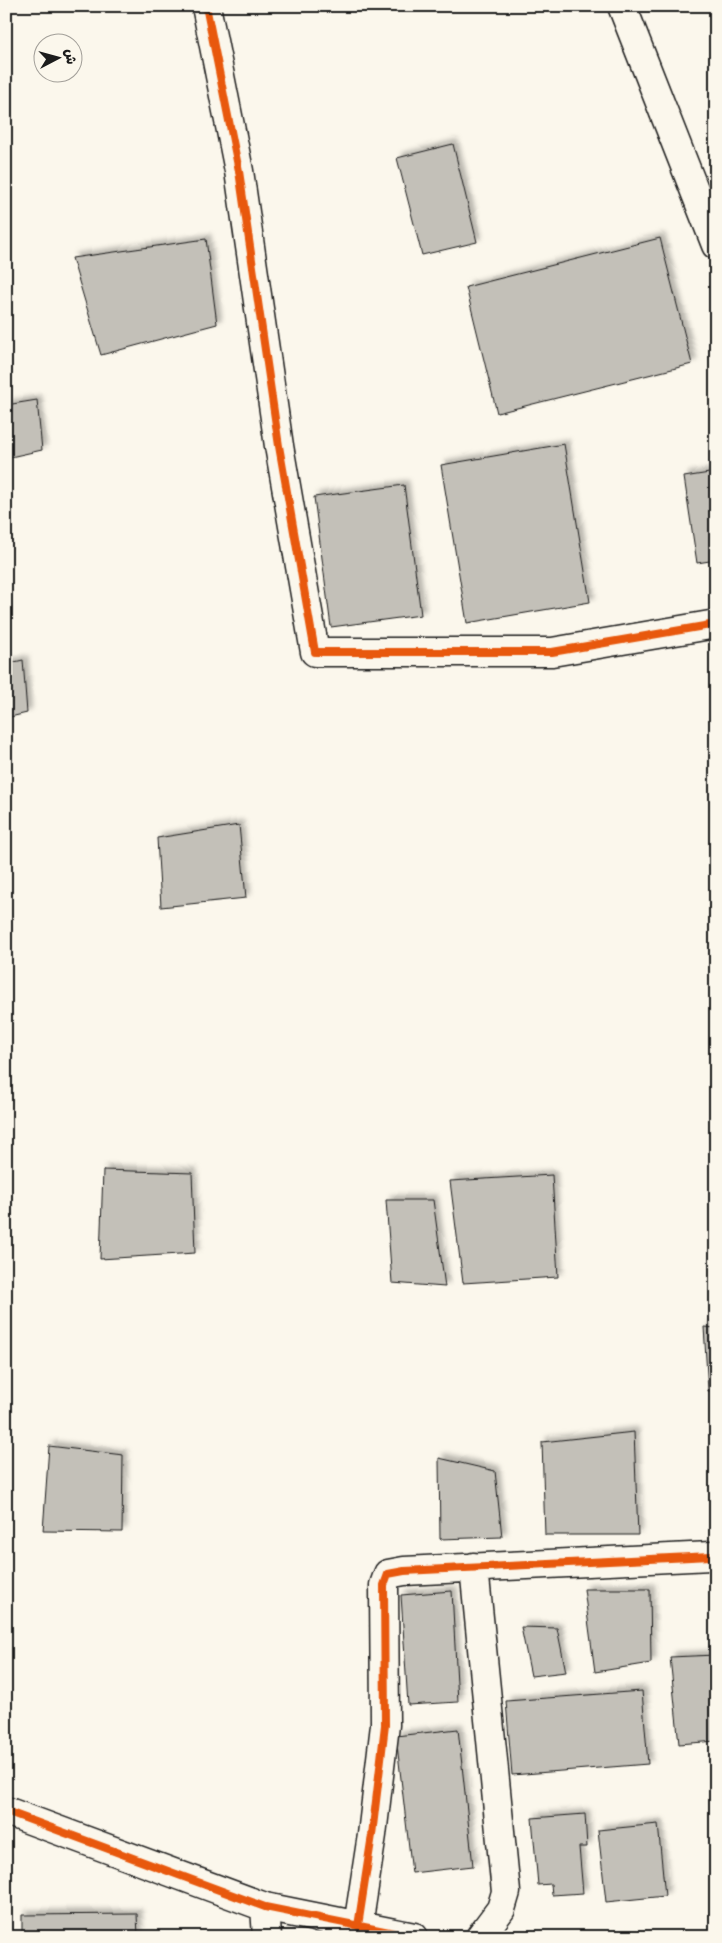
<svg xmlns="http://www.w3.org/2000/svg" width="722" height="1943" viewBox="0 0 722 1943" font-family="Dekko,'Playpen Sans Arabic',sans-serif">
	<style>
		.building { fill: #c3c0b8; stroke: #1c1c1c; filter: url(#shadow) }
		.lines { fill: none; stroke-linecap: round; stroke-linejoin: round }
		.street-casing { stroke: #1c1c1c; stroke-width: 31 }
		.street { stroke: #fbf7ec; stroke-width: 28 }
		.cycleway-casing { stroke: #fbf7ec; stroke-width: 11 }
		.cycleway { stroke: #e8590c; stroke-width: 8 }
	</style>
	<defs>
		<filter id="shadow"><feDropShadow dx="4.5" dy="-4.5" stdDeviation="2.5" flood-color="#0004"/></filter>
	</defs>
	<rect width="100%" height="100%" fill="#fbf7ec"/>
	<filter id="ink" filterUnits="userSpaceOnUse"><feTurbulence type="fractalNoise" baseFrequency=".02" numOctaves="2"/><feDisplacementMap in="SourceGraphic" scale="10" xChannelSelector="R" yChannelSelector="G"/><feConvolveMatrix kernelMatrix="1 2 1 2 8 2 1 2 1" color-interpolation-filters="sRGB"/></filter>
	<g filter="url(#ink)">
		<path class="building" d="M453,144l24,98 -55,13 -25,-97z
			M660,238l32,126 -195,49 -31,-126z
			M206,239l11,85 -116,31 -29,-97z
			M37,400l5,50 -36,8v-53z
			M564,444l26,158 -123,21 -26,-158z
			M716,472v88l-19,3 -13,-86z
			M404,485l17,130 -90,12 -17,-130z
			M23,660l4,53 -21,5v-54z
			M239,825l7,73 -85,9 -4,-69z
			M103,1170l89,3 3,80 -95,6z
			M552,1175l6,102 -95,6 -13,-102z
			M386,1200h47l12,87 -53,-4z
			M704,1327l12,1v63h-8z
			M634,1432l4,103h-93l-3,-93z
			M49,1446l74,9 -1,77 -79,-1z
			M439,1458l56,13 7,66 -62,2z
			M584,1589h66l1,74 -56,9z
			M452,1591l6,111 -50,3 -7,-110z
			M521,1627l36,1 9,44 -35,4z
			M716,1655v86l-37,3 -9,-87z
			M642,1691l6,73 -136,11 -6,-74z
			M458,1729l15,137 -61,7 -16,-137z
			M585,1814l2,33h-8l4,46 -31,2 -1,-11 -13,1 -6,-67z
			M658,1824l7,72 -59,6 -8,-72z
			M137,1914l1,23h-116v-22z"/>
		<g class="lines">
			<g class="street-casing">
				<path id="street" d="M206,6l33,165 40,275 36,206h237l164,-28
					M622,6l94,239
					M474,1567l32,325 -5,17 -21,28
					M6,1811l259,96 149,30
					M265,1907l2,30
					M358,1926l14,-91 13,-110 -1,-140 4,-11 16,-3 307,-15"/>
			</g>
			<use href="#street" class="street"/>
			<g class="cycleway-casing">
				<path id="cycleway" d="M206,6l33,165 40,275 36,206h237l164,-28
					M6,1811l259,96 149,30
					M358,1926l14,-91 13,-110 -1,-140 4,-11 16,-3 307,-15"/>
			</g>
			<use href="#cycleway" class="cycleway"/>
		</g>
	</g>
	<rect width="722" height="1943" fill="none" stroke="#fbf7ec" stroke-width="25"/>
	<rect x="12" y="12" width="697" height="1918" fill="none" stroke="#1c1c1c" stroke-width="2" filter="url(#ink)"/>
	<g transform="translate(58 58) rotate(84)"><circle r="24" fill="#fbf7ec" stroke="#a29f99"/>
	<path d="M0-4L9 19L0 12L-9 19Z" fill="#1c1c1c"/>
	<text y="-8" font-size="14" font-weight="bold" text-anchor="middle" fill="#1c1c1c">ش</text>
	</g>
</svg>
